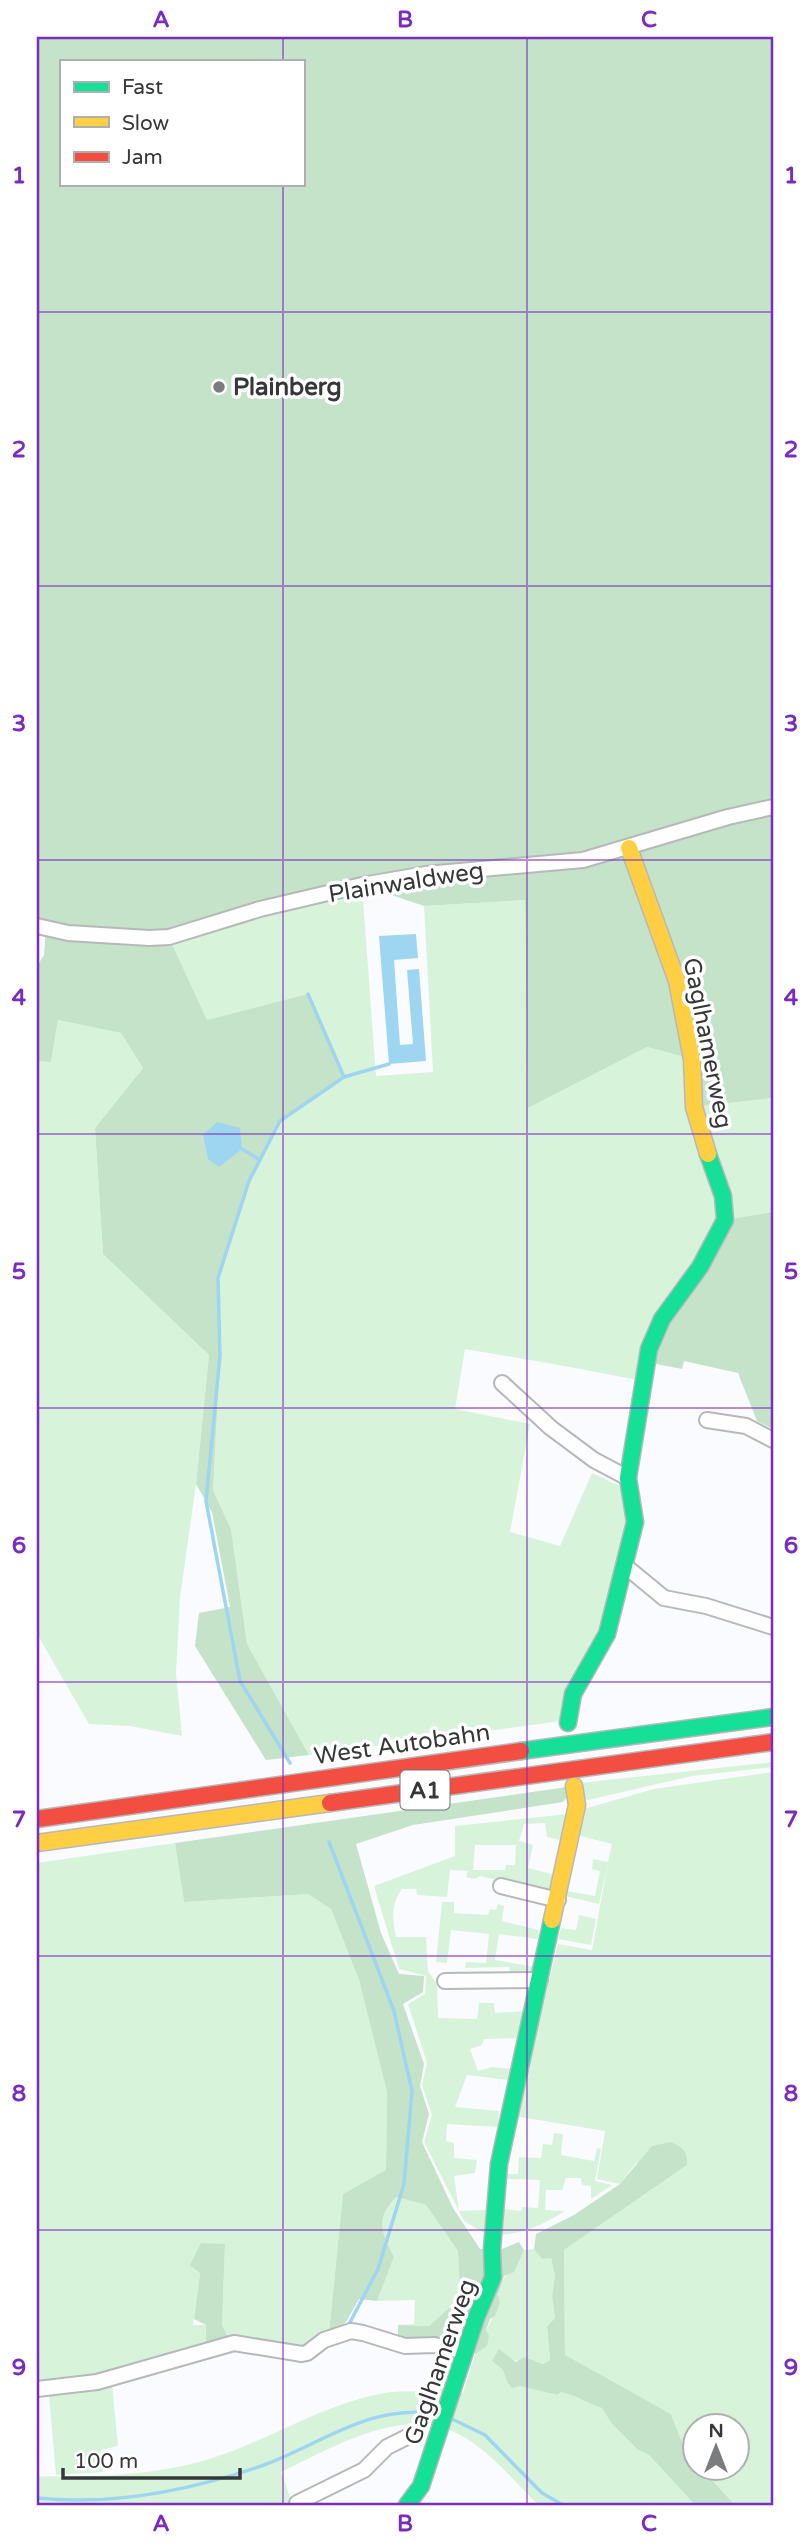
<svg xmlns="http://www.w3.org/2000/svg" width="810" height="2542" viewBox="0 0 810 2542" font-family="'Varela Round',sans-serif">
	<style>
		.green { fill: #d7f4db; fill-rule: evenodd }
		.forest { fill: #c4e3c8; fill-rule: evenodd }
		.water { fill: #9ed5f0 }
		.lines { fill: none; stroke-linecap: round; stroke-linejoin: round }
		.stream { stroke: #9ed5f0; stroke-width: 3.5 }
		.street-casing { stroke: #b7b8ba; stroke-width: 18 }
		.fast-casing { stroke: #b7b8ba; stroke-width: 19 }
		.slow-casing { stroke: #b7b8ba; stroke-width: 19 }
		.jam-casing { stroke: #b7b8ba; stroke-width: 19 }
		.street { stroke: #fefeff; stroke-width: 14 }
		.fast { stroke: #16e098; stroke-width: 16 }
		.slow { stroke: #ffcf43; stroke-width: 16 }
		.jam { stroke: #f24e42; stroke-width: 16 }
		.grid { fill: none; stroke: #7b2cbf; stroke-width: 2; stroke-opacity: 0.55 }
		.poi-dot { fill: #7a7c7e; stroke: #fff; stroke-width: 2.5 }
		.labels { text-anchor: middle; stroke-width: 7; stroke-linejoin: round; paint-order: stroke }
		.shield { fill: #fff; stroke: #727374; stroke-width: 2 }
		.shield-label { font-size: 23px; font-weight: bold; fill: #363739 }
		.poi-label { font-size: 24px; font-weight: bold; fill: #363739; stroke: #fff; text-anchor: start }
		.street-label { font-size: 24px; fill: #363739; stroke: #fff }
		.neatline { fill: none; stroke: #7b2cbf; stroke-width: 2.5 }
		.grid-label { font-size: 23px; text-anchor: middle; font-weight: bold; fill: #7b2cbf }
	</style>
	<rect width="100%" height="100%" fill="#f9fbfe"/>
	<path class="green" d="M362,885l14,191 57,-4 -9,-166 101,-6 3,208 119,-61 45,12 2,48 79,-9v114l-48,8 -82,161 -84,-16 -94,-16 -10,60 75,15 -20,108 50,14 32,-73 32,15 5,33 -19,80 -49,120 -252,34 -62,-111 -16,-115 -18,-39 7,-134 -2,-78 31,-97 31,-60 64,-44 -137,-57 -38,-83z
		M58,1020l63,13 22,35 -48,60 8,126 106,101 -13,129 -16,114 -4,75 6,63 -52,-10 -41,-2 -52,-90v-573l14,1z
		M773,1762v5l-81,9 -104,24 -8,-4v-13z
		M773,1772v733h-38l-33,-36 34,-1v-42h-42v34l-9,-10 -14,-36 -106,-58 -1,-106 123,-85 -51,-2 -16,21 -23,-5 8,-48 -91,-15 44,-172 34,6 16,-87 -9,41 -34,-8 2,-5 28,5 5,-25 -8,-2 1,-10 15,3 4,-18 -35,-9 7,-26 70,-20z
		M568,1814l-2,27 -19,-4 -2,-14 -21,1 -5,17 14,4 -5,23 31,8 -6,18 -73,-18 -5,3 -9,-2 2,-6 -18,-1 -3,27 -30,-2 -1,-6h-14c-11,15 -10,29 -6,48h30l2,34 9,13 1,34 39,1 2,-16h15l1,10 32,-2 -7,27 -36,1 -2,6 -12,4 8,22 14,-4 22,2 -6,11 -41,-5 -12,32 44,4 -1,16 -51,-3 -1,17 8,2v15l23,2 -2,13 -21,3 5,35 27,-1 -2,23 -20,-12 -40,-79 8,-27 -10,-30 5,-22 -19,-59 17,-10 1,-18 -27,-7 -25,-83 81,-30v-30zM475,1845h41l-1,20h-9l-1,5h-32z
		M175,1843l9,59 124,-8 23,15 28,71 28,112 -1,79 -43,23 -14,139 -28,19 -71,-13 -8,-14 3,-80 -25,28 -7,52h13l-2,25 -93,23 7,73 -17,4 2,22 -47,3 -8,-90h-11v-522z
		M442,1902h12v11l34,2 2,-6 6,1 2,-6 6,2 -2,15 37,9 -1,9 -39,-5 -4,26 41,7v7l-26,1 -1,-8 -44,1 1,-6 20,1 3,-29 -38,-4 -4,33 -11,-1z
		M579,1915l17,4 -5,26 -33,-6 3,-11 15,2z
		M554,2133l9,1 -2,21 33,6 3,-13 4,1 -6,32 17,4 -21,14v-13l-9,-1 -1,-7h-15l-4,12h-16l-1,20 20,1c-19,12 -45,25 -68,23l6,-25 18,2 1,-4 16,1 2,-28 -35,-1 -1,-5h14l1,-17 22,1 2,-14 9,1z
		M396,2197l30,8 32,46 2,47 -31,28 -31,-1 16,-1 1,-24 -38,1 17,-44c-12,-26 -20,-36 2,-60z
		M534,2249l8,9h9l4,18 -3,20 3,22 -8,8 3,34 -7,4c-12,-7 -36,-2 -51,-3l11,9 4,12 49,13 5,-3c15,3 26,12 42,16l9,16 26,26 11,5 46,50h-157c-20,-20 -39,-43 -62,-60 -62,-48 -135,-1 -195,27l12,33h-256v-29c52,2 119,-1 169,-16 62,-18 120,-59 185,-68 10,-1 21,0 32,-1 21,-1 18,-6 40,2l12,-39 25,-52c-7,-22 17,-34 24,-52z"/>
	<path class="forest" d="M37,37h736v1061l-79,9 -2,-48 -45,-12 -119,61 -3,-208 -101,6 -62,-21 -193,52 38,83 101,-26 36,83 -64,44 -31,60 -31,97 2,78 -7,134 18,39 16,115 62,111 -43,5 -71,-114 4,-33 31,-6 -18,-95 -16,-28 13,-129 -106,-101 -8,-126 48,-60 -22,-35 -63,-13 -7,42 -14,-1v-95l7,-11 2,-27 -9,-2zM61,61h242v123h-242z
		M773,1212v217l-16,-8 -19,-48 -54,-12 -2,8 -36,-7 79,-142z
		M567,1787l1,9 -5,6 -150,23 -57,19 25,89 18,41 25,2 -1,16 -20,12 21,60 -4,22 9,28 -7,28 31,66 27,41 17,2 22,-9 5,8 -10,22 -10,4 -6,18 2,8 -5,14 -5,3 -4,11 3,6 -2,10 -12,8 -7,-30h-9l-16,18 -45,-4v-13l31,1 31,-28 -2,-47 -32,-46 -30,-8c-22,24 -14,34 -2,60l-17,44 -18,-2 -13,23 -17,11 14,-139 43,-24 1,-78 -28,-112 -28,-71 -23,-15 -124,8 -9,-59z
		M671,2142c11,5 17,9 16,23l-123,85 1,105 106,59 14,36 9,10v8l8,1 33,36h-40l-46,-50 -11,-5 -26,-26 -10,-16c-14,-4 -26,-13 -41,-16l-4,3 -37,-9 -8,2 -5,-6 -4,-12 -11,-9 7,-12 17,13 8,-5 19,7 7,-4 -3,-34 8,-8 -3,-22 3,-20 -4,-18 -9,1 -8,-10 2,-15 38,-19 46,-31 32,-38z
		M201,2243l24,1 -3,81 7,13 -24,10 1,-23 -12,-6 6,-46 -10,-8z"/>
	<path class="water" d="M416,934l2,24 -24,2 6,85 13,-1 -6,-74 12,-1 7,92 -37,3 -10,-128z
		M217,1122l23,6 2,21 -23,18 -11,-8 -5,-24z"/>
	<g class="lines">
		<path class="stream" d="M308,994l36,83
			M242,1149l18,11
			M290,1763l-50,-82 -34,-180 14,-145 -2,-78 31,-97 31,-60 64,-44 45,-13
			M329,1842l65,169 18,80 -8,93 -26,85 -31,59
			M450,2418l35,17 57,58 21,12
			M37,2498c76,8 155,-8 227,-33 57,-21 107,-62 172,-51"/>
		<g class="street-casing">
			<path id="street" d="M37,926l31,7 81,5 20,-1 91,-28 102,-24 64,-11 157,-14 145,-43 45,-10
				M502,1383l49,45 43,32 34,18
				M707,1420l39,6 27,14
				M624,1565l40,33 42,8 67,21
				M501,1886l57,14
				M445,1981l95,-1
				M37,2389l60,-7 137,-39 68,11 5,-1 17,-13 27,-9 12,2 42,13 29,-1 31,7
				M298,2505l-1,-2 67,-33 23,-23 22,-11"/>
		</g>
		<g class="fast-casing">
			<path id="fast" d="M568,1723l5,-29 34,-60 28,-112 -7,-44 21,-129 13,-30 38,-52 25,-47 -2,-24 -15,-42
				M521,1751l252,-34
				M407,2505l14,-19 55,-168 17,-41 -1,-28 7,-85 53,-244"/>
		</g>
		<g class="slow-casing">
			<path id="slow" d="M629,848l48,133 15,78 2,48 14,47
				M37,1843l293,-40
				M552,1920l25,-115 -3,-19"/>
		</g>
		<g class="jam-casing">
			<path id="jam" d="M330,1803l443,-61
				M37,1819l484,-68"/>
		</g>
		<use href="#street" class="street"/>
		<use href="#fast" class="fast"/>
		<use href="#slow" class="slow"/>
		<use href="#jam" class="jam"/>
	</g>
	<path class="grid" d="M283,37v24M527,37v2468M283,184v2321M37,312h736M37,586h736M37,860h736M37,1134h736M37,1408h736M37,1682h736M37,1956h736M37,2230h736"/>
	<circle class="poi-dot" cx="219" cy="387" r="7"/>
	<g class="labels">
		<rect class="shield" x="400.5" y="1770.5" width="49" height="39" rx="5"/>
		<g class="shield-label">
			<text x="425" y="1798">A1</text>
		</g>
		<g class="poi-label">
			<text x="233" y="395">Plainberg</text>
		</g>
		<g class="street-label">
			<text transform="translate(406 882) rotate(-9)" y="8">Plainwaldweg</text>
			<text transform="translate(708 1043) rotate(79)" y="8">Gaglhamerweg</text>
			<text transform="translate(402 1744) rotate(-8)" y="8">West Autobahn</text>
			<text transform="translate(440 2362) rotate(-71)" y="8">Gaglhamerweg</text>
		</g>
	</g>
	<rect width="810" height="2542" fill="none" stroke="#ffffff" stroke-width="77"/>
	<rect x="60" y="60" width="245" height="126" fill="#ffffff" stroke="#afafb0" stroke-width="2"/>
	<rect x="74" y="82" width="35" height="10" fill="#16e098" stroke="#afafb0" stroke-width="2"/>
	<text x="122" y="94" font-size="21" fill="#363739">Fast</text>
	<rect x="74" y="117" width="35" height="10" fill="#ffcf43" stroke="#afafb0" stroke-width="2"/>
	<text x="122" y="130" font-size="21" fill="#363739">Slow</text>
	<rect x="74" y="152" width="35" height="10" fill="#f24e42" stroke="#afafb0" stroke-width="2"/>
	<text x="122" y="164" font-size="21" fill="#363739">Jam</text>
	<g transform="translate(716 2447)"><circle r="33" fill="#ffffff" stroke="#afafb0" stroke-width="2"/>
	<path d="M0-5L12 26L0 18L-12 26Z" fill="#7a7c7e"/>
	<text y="-10" font-size="19" font-weight="bold" text-anchor="middle" fill="#363739">N</text>
	</g>
	<path d="M63 2468v10h177v-10" fill="none" stroke="#363739" stroke-width="3.5"/>
	<text x="74" y="2468" font-size="21" fill="#363739" stroke="#ffffff" stroke-width="5" paint-order="stroke">100 m</text>
	<rect x="38" y="38" width="734" height="2466" class="neatline"/>
	<g class="grid-label">
		<text x="161" y="27">A</text>
		<text x="405" y="27">B</text>
		<text x="649" y="27">C</text>
		<text x="19" y="183">1</text>
		<text x="791" y="183">1</text>
		<text x="19" y="457">2</text>
		<text x="791" y="457">2</text>
		<text x="19" y="731">3</text>
		<text x="791" y="731">3</text>
		<text x="19" y="1005">4</text>
		<text x="791" y="1005">4</text>
		<text x="19" y="1279">5</text>
		<text x="791" y="1279">5</text>
		<text x="19" y="1553">6</text>
		<text x="791" y="1553">6</text>
		<text x="19" y="1827">7</text>
		<text x="791" y="1827">7</text>
		<text x="19" y="2101">8</text>
		<text x="791" y="2101">8</text>
		<text x="19" y="2375">9</text>
		<text x="791" y="2375">9</text>
		<text x="161" y="2531">A</text>
		<text x="405" y="2531">B</text>
		<text x="649" y="2531">C</text>
	</g>
</svg>
